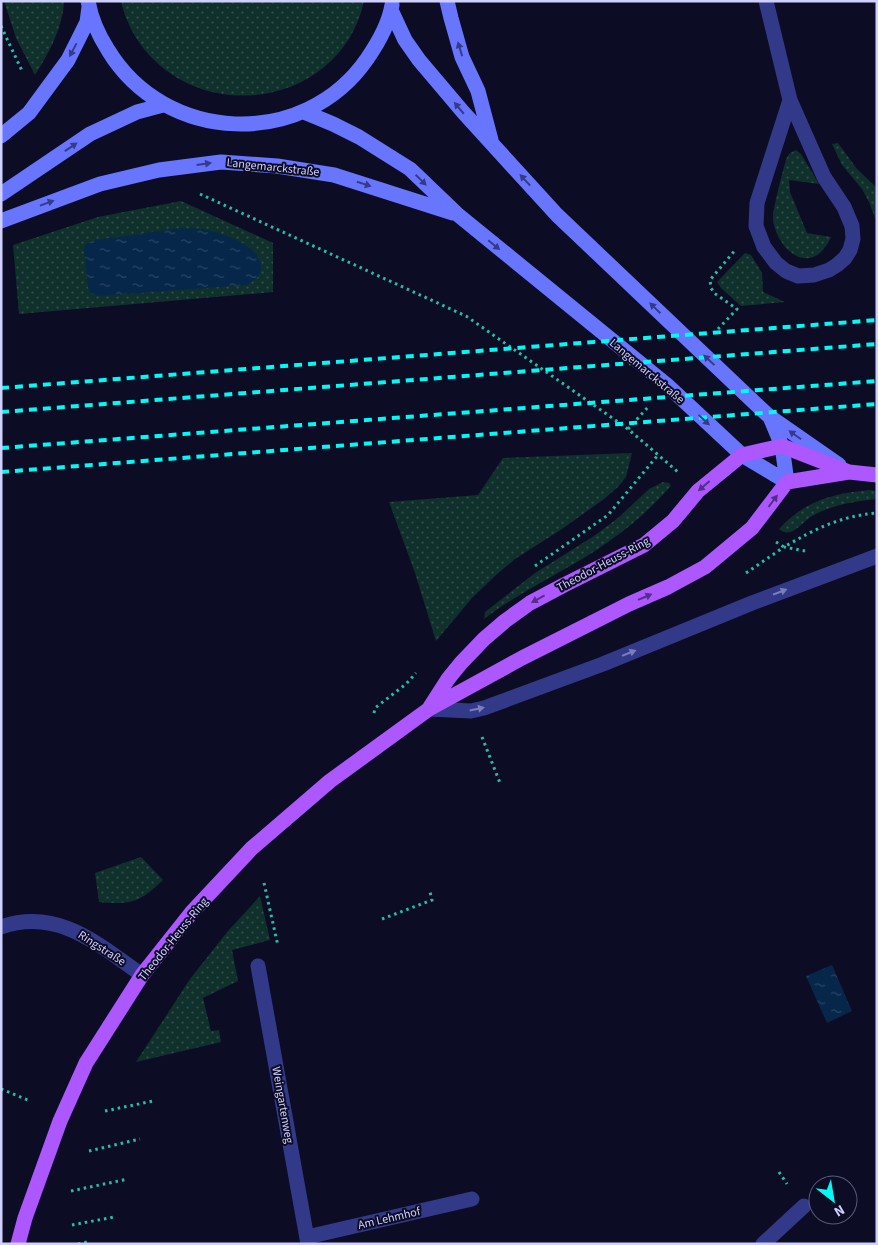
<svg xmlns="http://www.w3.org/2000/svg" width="878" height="1245" viewBox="0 0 878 1245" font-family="'Source Sans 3',sans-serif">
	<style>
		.grass { fill: url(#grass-dots) }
		.water { fill: url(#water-ripples) }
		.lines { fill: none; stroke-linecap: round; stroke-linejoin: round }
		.path { stroke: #23c1a4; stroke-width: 3; stroke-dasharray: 2.5 4; stroke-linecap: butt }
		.lane { stroke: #333989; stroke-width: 15 }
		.street { stroke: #333989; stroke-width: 15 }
		.secondary { stroke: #6775ff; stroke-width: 15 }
		.primary { stroke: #ac57ff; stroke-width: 15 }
		.rail { stroke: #00fbf7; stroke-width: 4; stroke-dasharray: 8 6; stroke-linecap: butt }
		.oneway { fill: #353b87 }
		.oneway2 { fill: #552e87 }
		.oneway3 { fill: #7a7dbe }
		.labels { text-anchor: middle; stroke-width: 4; stroke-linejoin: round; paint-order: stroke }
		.street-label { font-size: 12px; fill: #d0d0ff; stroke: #0d0c25 }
	</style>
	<defs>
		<pattern id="grass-dots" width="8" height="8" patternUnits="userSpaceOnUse" patternTransform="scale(1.25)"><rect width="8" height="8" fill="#0f302b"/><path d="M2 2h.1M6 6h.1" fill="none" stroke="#314d4b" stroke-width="1.8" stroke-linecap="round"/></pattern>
		<pattern id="water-ripples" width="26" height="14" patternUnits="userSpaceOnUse" patternTransform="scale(1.25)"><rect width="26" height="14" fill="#07274a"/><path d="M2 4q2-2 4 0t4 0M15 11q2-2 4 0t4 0" fill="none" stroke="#2a4565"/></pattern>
	</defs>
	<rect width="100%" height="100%" fill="#0d0c25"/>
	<path class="grass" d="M4,1h60c-1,26 -15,52 -29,74l-19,-37z
		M121,1h243c-22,102 -156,127 -220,48 -11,-14 -19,-30 -23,-48z
		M838,143l19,26 20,19v35l-8,-21 -7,-13 -20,-24 -10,-21z
		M796,150l5,4 18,30 -30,-4 1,12 17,41 24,4c-18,41 -53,16 -58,-17 -1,-10 10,-48 13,-61l4,-6z
		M181,201l92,42v49l-254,22 -6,-69 85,-28z
		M745,253l6,2 11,18 1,19 22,10 -44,4 -20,-18 -4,-6z
		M632,453l-6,24 -8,10 -14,12 -42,30 -47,30 -19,16 -24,23 -36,43 -21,-68 -26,-71 89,-7 25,-37z
		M663,482l6,1 2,3c-19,21 -39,40 -63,56 -39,28 -85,47 -124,77l1,-7 50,-39 59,-37 24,-18 31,-29z
		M870,490l7,1v8c-22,2 -45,6 -65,17 -7,4 -14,14 -22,16 -5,1 -7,0 -11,-3 25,-28 55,-36 91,-39z
		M141,857l22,23c-24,23 -32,25 -64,22l-4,-29z
		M260,896l10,44 -38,10 6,31 -35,17 8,33 8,-1 2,12 -85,20 54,-83 38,-48z"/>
	<path class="water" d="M181,228c7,1 14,0 20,1 18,2 71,19 58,46 -2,4 -8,7 -12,10l-147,11 -8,-2 -4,-6 -4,-39 2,-5 10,-4z
		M832,965l20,46 -25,12 -21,-47z"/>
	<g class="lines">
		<path class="path" d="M1,26l22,47
			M200,194l266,122 162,113 50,43
			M718,329l19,-20 -23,-16 -3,-5 -1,-8 26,-31
			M628,429l21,-23
			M776,542l8,5c31,-18 56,-31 93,-34
			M535,566l73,-51 50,-60
			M746,573l38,-26 21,4
			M374,713l1,-5 31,-24 10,-11
			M482,737l18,46
			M264,883l14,63
			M382,919l50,-19 -2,-8
			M1,1089l29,12
			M105,1111l48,-10
			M89,1151l51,-12
			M779,1172l8,12
			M71,1191l57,-12
			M72,1225l42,-8
			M78,1244l9,-2v2"/>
		<path class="lane" d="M429,709l42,2 13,-3 119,-44 149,-61 125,-47
			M763,1244l41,-38"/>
		<path class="street" d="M766,1l24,99 34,77 20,30 8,19 1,13 -3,11 -5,8 -8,7 -8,5 -15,5 -16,1 -12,-5 -10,-8 -12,-16 -8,-21 1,-23 33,-103
			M1,927c57,-20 98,18 141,48
			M258,966l50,278
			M307,1237l165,-38"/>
		<path class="secondary" d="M88,1c3,17 11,35 20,49 57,94 196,100 259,9 11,-16 22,-35 25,-54
			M447,1l4,17 11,39 16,34 13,49
			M391,10l14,30 14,20 44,52 94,103 201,191 12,11 69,48
			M304,112l29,12 26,13 51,32 47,45 210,171 75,70 45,27
			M1,136l28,-23 39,-53 19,-38 2,-15
			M1,194l89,-60 47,-22 26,-7
			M1,221l99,-37 59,-14 62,-8 56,4 57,9 119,38
			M770,417l12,29 5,36"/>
		<path class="primary" d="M430,707l18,-28 13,-16 23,-24 21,-18 25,-18 34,-18 80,-40 29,-24 25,-30 44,-36 40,-9 67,26 28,3
			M18,1244l7,-26 35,-97 26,-58 56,-88 50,-63 60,-64 78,-67 99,-72 93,-51 107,-54 39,-17 37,-20 47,-39 35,-46 62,-10"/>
		<path class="rail" d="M1,388l876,-68
			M1,412l876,-68
			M1,448l876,-67
			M1,472l876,-68"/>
	</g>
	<defs><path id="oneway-solid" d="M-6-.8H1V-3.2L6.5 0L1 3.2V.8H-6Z" transform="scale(1.25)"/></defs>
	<g class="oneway">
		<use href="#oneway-solid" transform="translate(460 49) rotate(-107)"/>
		<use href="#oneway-solid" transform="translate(73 50) rotate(118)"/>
		<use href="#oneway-solid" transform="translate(459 108) rotate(-130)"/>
		<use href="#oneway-solid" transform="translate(71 147) rotate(-34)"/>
		<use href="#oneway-solid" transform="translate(204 164) rotate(-8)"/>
		<use href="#oneway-solid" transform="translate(421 180) rotate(44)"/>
		<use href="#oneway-solid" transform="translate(525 180) rotate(-133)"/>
		<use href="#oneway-solid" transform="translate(364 184) rotate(18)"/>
		<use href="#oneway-solid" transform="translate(47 203) rotate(-20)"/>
		<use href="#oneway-solid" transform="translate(494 245) rotate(39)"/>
		<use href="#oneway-solid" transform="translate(655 308) rotate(-136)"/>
		<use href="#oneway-solid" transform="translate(709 360) rotate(-137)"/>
		<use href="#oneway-solid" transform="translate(704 420) rotate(43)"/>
		<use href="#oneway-solid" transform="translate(795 435) rotate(-145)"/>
	</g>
	<g class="oneway2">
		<use href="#oneway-solid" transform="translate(704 486) rotate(139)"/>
		<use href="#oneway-solid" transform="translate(773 501) rotate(-53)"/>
		<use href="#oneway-solid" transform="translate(645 597) rotate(-23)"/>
		<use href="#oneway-solid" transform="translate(538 599) rotate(151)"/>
	</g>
	<g class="oneway3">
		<use href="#oneway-solid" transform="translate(780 592) rotate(-21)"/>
		<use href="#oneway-solid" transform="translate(629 653) rotate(-22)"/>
		<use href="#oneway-solid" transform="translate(477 709) rotate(-12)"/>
	</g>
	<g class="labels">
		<g class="street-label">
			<text transform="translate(273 167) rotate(6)" y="4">Langemarckstraße</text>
			<text transform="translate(647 371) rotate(40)" y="4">Langemarckstraße</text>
			<text transform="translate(603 564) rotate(-28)" y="4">Theodor-Heuss-Ring</text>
			<text transform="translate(173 939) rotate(-51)" y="4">Theodor-Heuss-Ring</text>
			<text transform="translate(102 948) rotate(33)" y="4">Ringstraße</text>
			<text transform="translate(283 1105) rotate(80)" y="4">Weingartenweg</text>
			<text transform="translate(389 1218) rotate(-13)" y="4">Am Lehmhof</text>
		</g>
	</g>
	<rect width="878" height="1245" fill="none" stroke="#d0d0ff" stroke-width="5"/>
	<g transform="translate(833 1200) rotate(149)"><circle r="24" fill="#0d0c25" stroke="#5b5a7c"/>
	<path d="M0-4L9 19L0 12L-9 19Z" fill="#00fbf7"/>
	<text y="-8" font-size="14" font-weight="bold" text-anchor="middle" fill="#d0d0ff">N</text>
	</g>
</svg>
